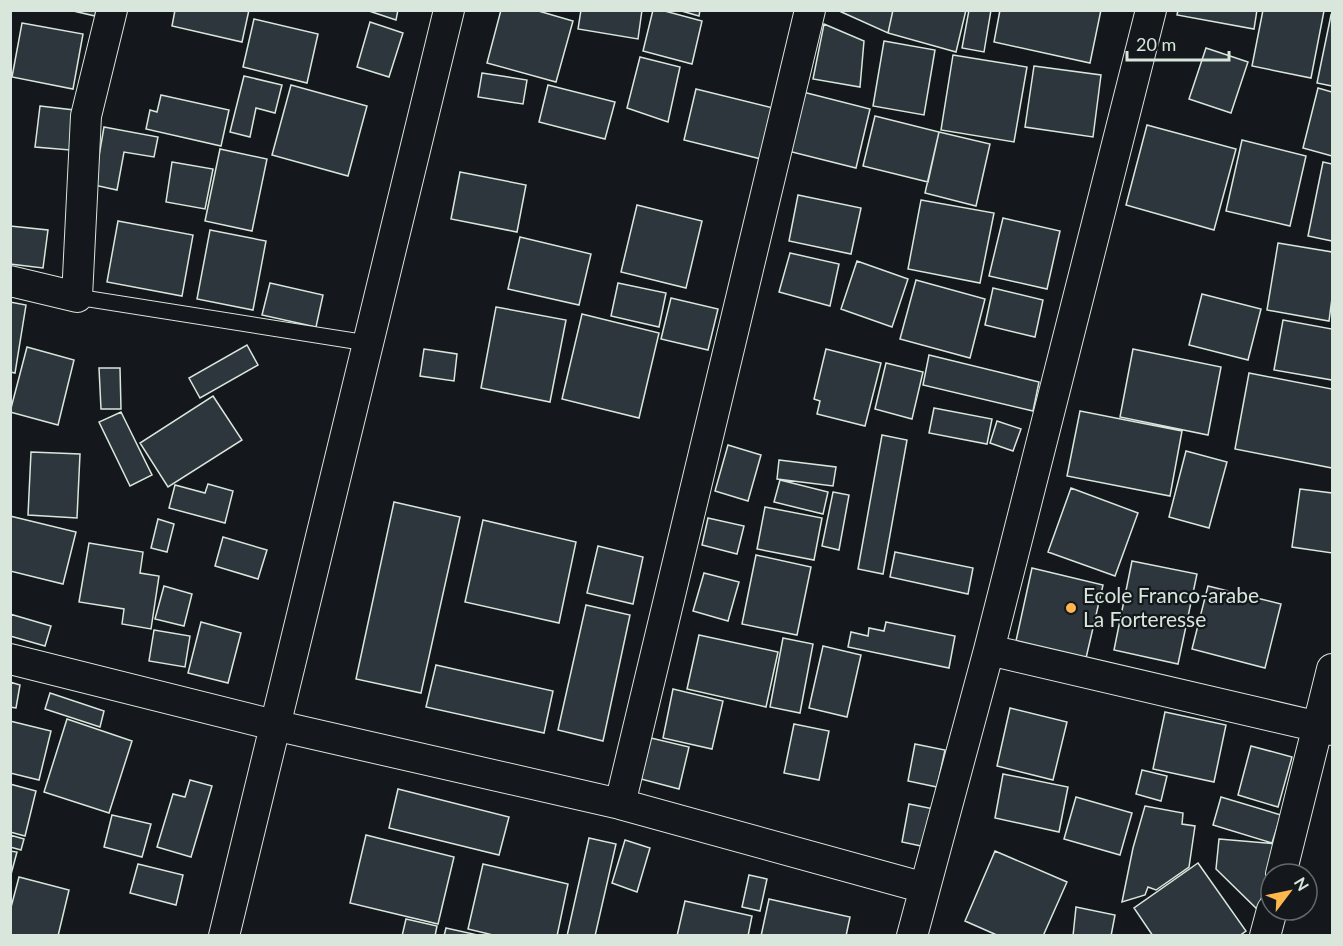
<svg xmlns="http://www.w3.org/2000/svg" width="1343" height="946" viewBox="0 0 1343 946" font-family="Lato,sans-serif">
	<style>
		.building { fill: #2c363c; stroke: #d8e6dc; stroke-width: 1.5 }
		.lines { fill: none; stroke-linecap: round; stroke-linejoin: round }
		.service-casing { stroke: #d8e6dc; stroke-width: 17 }
		.minor-casing { stroke: #d8e6dc; stroke-width: 32 }
		.service { stroke: #14181c; stroke-width: 15 }
		.minor { stroke: #14181c; stroke-width: 30 }
		.poi-dot { fill: #ffb74d; stroke: #14181c; stroke-width: 2 }
		.labels { text-anchor: middle; stroke-width: 4.5; stroke-linejoin: round; paint-order: stroke }
		.poi-label { font-size: 21px; fill: #d8e6dc; stroke: #14181c; text-anchor: start }
	</style>
	<rect width="100%" height="100%" fill="#14181c"/>
	<path class="building" d="M69,10h27l-1,6z
		M175,10h74l-7,32 -70,-16z
		M366,10h32l-2,10z
		M501,10h34l38,11 -17,61 -69,-19z
		M581,10h61l-4,29 -60,-10z
		M653,10h8l41,11 -10,43 -49,-13z
		M678,10h22l-1,6z
		M837,10h56l-5,23z
		M893,10h73l-10,42 -68,-19z
		M969,10h22l-7,42 -22,-4z
		M1000,10h101l-11,53 -96,-21z
		M1178,10h79l-3,19 -77,-14z
		M1263,10l61,1 -13,67 -59,-12z
		M1331,15l1,1v70l-15,-3z
		M254,19l64,15 -11,49 -64,-16z
		M370,22l33,11 -14,44 -32,-10z
		M22,23l61,11 -10,55 -61,-12z
		M824,24l40,17 -4,46 -47,-8z
		M884,41l51,9 -11,65 -51,-9z
		M1206,48l42,14 -17,51 -42,-14z
		M953,55l74,12 -13,75 -73,-12z
		M640,57l40,10 -12,55 -41,-14z
		M1034,66l67,9 -8,62 -68,-10z
		M482,73l45,7 -4,24 -45,-7z
		M244,76l38,9 -7,28 -19,-5 -6,29 -20,-5z
		M291,85l76,21 -19,70 -76,-21z
		M548,85l67,17 -10,37 -66,-17z
		M1318,88l14,4v64l-29,-8z
		M696,89l77,19 -12,51 -77,-19z
		M803,92l67,17 -14,59 -68,-17z
		M161,95l68,15 -8,36 -75,-17 4,-19 7,2z
		M40,106l34,4 -4,40 -35,-3z
		M875,116l64,16 -11,50 -65,-16z
		M1147,125l89,24 -22,81 -88,-25z
		M104,127l54,10 -4,20 -30,-5 -7,38 -23,-5z
		M939,132l51,12 -14,62 -51,-13z
		M1242,140l64,16 -16,70 -64,-15z
		M220,149l47,10 -15,72 -47,-10z
		M172,162l41,7 -8,40 -39,-7z
		M1323,162l9,2v77l-24,-5z
		M460,172l66,13 -9,47 -66,-13z
		M798,195l63,13 -10,46 -62,-13z
		M921,200l73,13 -14,70 -72,-14z
		M637,205l65,16 -16,67 -65,-16z
		M1003,218l57,13 -13,58 -58,-13z
		M118,221l75,14 -11,61 -75,-14z
		M10,226l38,4 -5,38 -33,-4z
		M210,230l56,11 -13,69 -56,-11z
		M520,237l71,17 -12,51 -71,-16z
		M1278,243l54,9v46l-3,23 -62,-11z
		M790,253l49,11 -9,42 -51,-14z
		M857,261l51,18 -16,48 -51,-18z
		M916,280l69,19 -15,59 -70,-19z
		M270,283l53,12 -7,32 -54,-12z
		M618,283l48,10 -7,34 -48,-11z
		M993,288l50,12 -8,37 -50,-12z
		M1202,294l59,15 -13,51 -59,-15z
		M671,298l47,11 -10,41 -47,-11z
		M10,302l16,3 -11,68 -5,-1z
		M496,307l70,13 -16,82 -69,-14z
		M582,314l77,19 -20,85 -77,-19z
		M1283,320l49,9v51l-58,-10z
		M247,345l11,20 -58,33 -11,-20z
		M27,347l47,13 -16,65 -48,-13z
		M424,349l33,5 -3,27 -34,-5z
		M826,349l55,14 -16,63 -48,-12 3,-13 -6,-2z
		M1133,349l88,18 -13,68 -88,-18z
		M929,355l110,27 -6,29 -110,-26z
		M886,363l37,9 -11,47 -37,-10z
		M99,368h21l1,41h-20z
		M1249,373l83,16v79l-97,-19z
		M213,396l29,44 -74,47 -28,-44z
		M934,408l58,11 -5,25 -58,-11z
		M1080,411l102,20 -12,65 -103,-20z
		M121,412l31,63 -22,11 -31,-64z
		M997,421l24,8 -8,22 -23,-8z
		M882,435l25,5 -24,134 -25,-5z
		M728,445l33,10 -13,46 -33,-10z
		M1186,451l41,11 -18,66 -40,-11z
		M31,452l49,2 -3,64 -49,-3z
		M779,460l57,7 -3,19 -56,-7z
		M780,480l48,12 -5,22 -49,-12z
		M208,484l25,7 -8,32 -56,-15 6,-23 30,8z
		M1071,488l67,25 -23,63 -67,-24z
		M1300,489l32,4v60l-40,-6z
		M833,492l16,3 -10,55 -17,-4z
		M394,502l66,15 -39,176 -65,-14z
		M765,507l57,11 -8,42 -57,-11z
		M10,516l66,16 -13,52 -53,-13z
		M708,518l36,8 -7,28 -35,-9z
		M158,519l16,5 -7,28 -16,-4z
		M483,520l93,22 -17,81 -94,-21z
		M223,537l44,13 -9,29 -43,-13z
		M89,543l54,9 -3,21 19,3 -8,53 -29,-5 2,-15 -45,-7z
		M598,546l45,11 -10,47 -46,-11z
		M895,552l78,16 -5,26 -78,-17z
		M756,555l55,12 -14,68 -55,-11z
		M1132,561l65,13 -19,90 -64,-14z
		M1032,568l71,17 -17,73 -70,-17z
		M704,573l35,9 -11,39 -35,-10z
		M164,586l28,8 -8,32 -29,-7z
		M1208,586l73,18 -16,64 -73,-19z
		M586,605l44,10 -27,126 -45,-11z
		M10,614l41,12 -6,20 -35,-10z
		M201,622l40,11 -13,50 -40,-10z
		M886,622l69,14 -6,32 -101,-21 3,-15 17,4 1,-8 15,3z
		M154,630l36,6 -5,31 -36,-6z
		M699,635l79,17 -12,55 -79,-18z
		M783,638l30,6 -13,69 -30,-6z
		M823,646l38,9 -14,62 -38,-9z
		M436,665l117,26 -9,42 -118,-26z
		M10,682l10,3 -4,23 -6,-1z
		M673,689l50,12 -11,48 -49,-11z
		M50,693l54,18 -4,16 -55,-18z
		M1010,708l57,14 -14,58 -56,-14z
		M1165,712l61,13 -12,57 -61,-13z
		M67,719l65,22 -23,72 -65,-21z
		M10,721l41,10 -12,49 -29,-7z
		M794,724l35,7 -10,49 -35,-7z
		M651,738l38,9 -10,42 -38,-10z
		M915,744l30,6 -8,37 -29,-6z
		M1251,746l41,11 -14,50 -40,-12z
		M1142,770l25,6 -6,25 -25,-7z
		M1003,774l65,13 -9,45 -64,-14z
		M190,780l22,6 -21,71 -34,-10 16,-53 12,3z
		M10,784l26,7 -11,45 -15,-4z
		M398,789l111,28 -10,38 -110,-27z
		M1076,797l56,16 -12,42 -56,-16z
		M1221,797l60,18 -9,28 -59,-18z
		M909,804l25,5 -8,38 -24,-5z
		M1145,806l38,7 -1,11 13,2 -6,41 -33,23 -8,-3 -3,8 -23,7 11,-54z
		M112,815l39,9 -9,33 -38,-10z
		M10,835l14,4 -3,11 -11,-3z
		M366,835l88,22 -16,67 -88,-21z
		M589,838l27,6 -21,92h-28z
		M1219,839l58,5 -19,66 -42,-41z
		M625,840l25,8 -13,44 -25,-9z
		M10,851l7,1 -7,26z
		M995,851l72,31 -24,54h-44l-34,-15z
		M1198,863l48,68 -7,5h-86l-19,-28z
		M138,864l45,11 -7,30 -46,-12z
		M483,864l85,20 -11,52h-60l-29,-7z
		M749,875l18,4 -7,32 -18,-4z
		M19,877l50,13 -11,46h-48v-25z
		M769,899l81,18 -4,19h-85z
		M685,901l67,15 -4,20h-71z
		M1076,907l39,8 -4,21h-38z
		M406,919l31,7 -2,10h-33z
		M446,928l32,7v1h-34z"/>
	<g class="lines">
		<g class="service-casing">
			<path id="service" d="M77,297l290,46"/>
		</g>
		<g class="minor-casing">
			<path id="minor" d="M10,281l67,16 9,-181 26,-106
				M989,650l343,80
				M10,659l264,66 346,79 305,84
				M620,804l190,-794
				M1281,874l51,-205
				M224,936l225,-926
				M912,936l77,-286 162,-640
				M1265,936l7,-26"/>
		</g>
		<use href="#service" class="service"/>
		<use href="#minor" class="minor"/>
	</g>
	<circle class="poi-dot" cx="1071" cy="608" r="6"/>
	<g class="labels">
		<g class="poi-label">
			<text x="1083" y="603">Ecole Franco-arabe<tspan x="1083" dy="24">La Forteresse</tspan></text>
		</g>
	</g>
	<rect width="1343" height="946" fill="none" stroke="#d8e6dc" stroke-width="24"/>
	<g transform="translate(1289 892) rotate(58)"><circle r="28" fill="#14181c" stroke="#626a69" stroke-width="1.5"/>
	<path d="M0-4.5L10 22L0 15L-10 22Z" fill="#ffb74d"/>
	<text y="-9" font-size="16" font-weight="bold" text-anchor="middle" fill="#d8e6dc">N</text>
	</g>
	<path d="M1127 51v9h102v-9" fill="none" stroke="#d8e6dc" stroke-width="3"/>
	<text x="1136" y="51" font-size="18" fill="#d8e6dc" stroke="#14181c" stroke-width="4.5" paint-order="stroke">20 m</text>
</svg>
